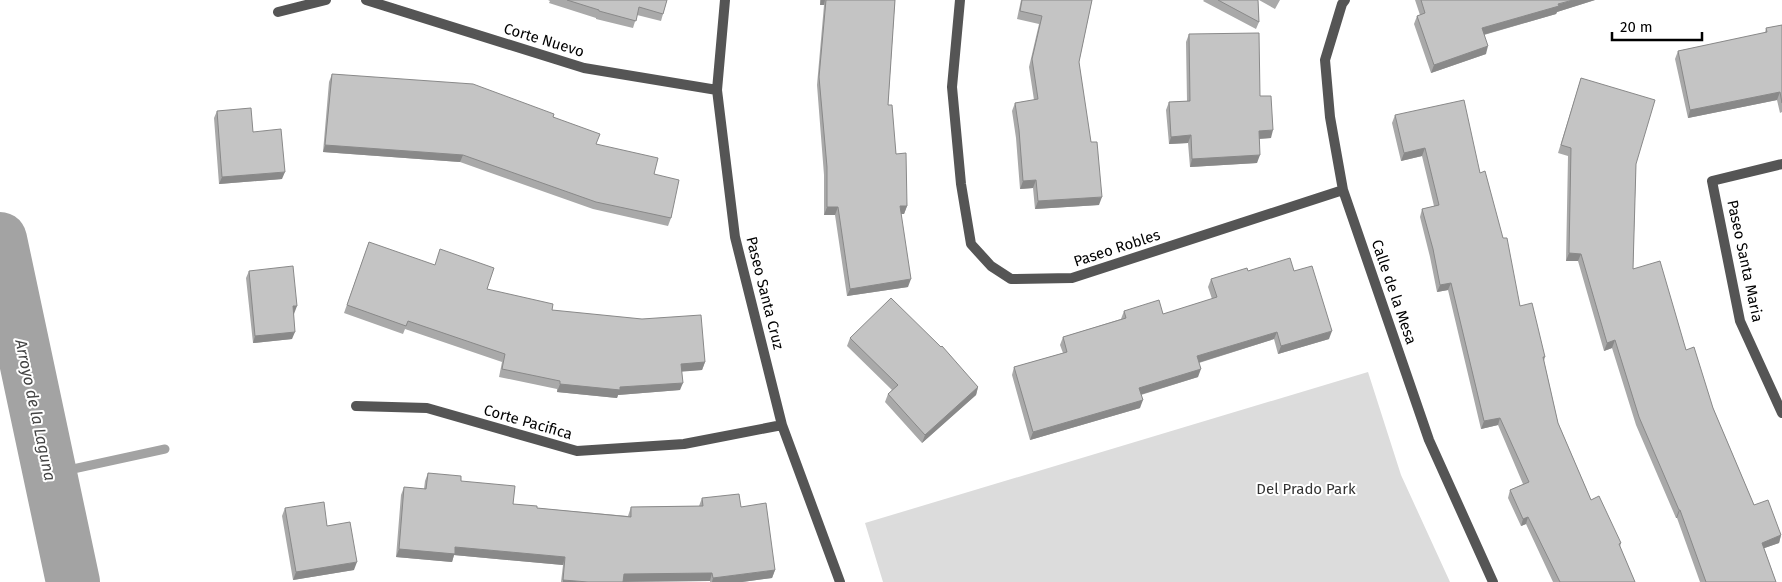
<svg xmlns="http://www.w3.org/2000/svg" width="1782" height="582" viewBox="0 0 1782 582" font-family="'Fira Sans',sans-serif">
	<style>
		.green { fill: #dcdcdc }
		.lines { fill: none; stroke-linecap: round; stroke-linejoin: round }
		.stream { stroke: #a3a3a3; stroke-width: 9 }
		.river { stroke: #a3a3a3; stroke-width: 54 }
		.minor { stroke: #555; stroke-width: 10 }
		.wall { fill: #a9a9a9 }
		.shaded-wall { fill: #898989 }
		.building { fill: #c4c4c4; stroke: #898989 }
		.labels { text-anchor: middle; stroke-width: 4; stroke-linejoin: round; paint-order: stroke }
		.street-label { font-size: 15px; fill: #000; stroke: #fff }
		.park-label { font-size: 15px; fill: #333; stroke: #fff }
		.water-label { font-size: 16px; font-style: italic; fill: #444; stroke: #fff }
	</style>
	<rect width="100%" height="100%" fill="#fff"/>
	<path class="green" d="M1368,372l33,103 49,107h-567l-18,-59z"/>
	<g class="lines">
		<path class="stream" d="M50,474l115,-25"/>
		<path class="river" d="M0,239l73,343"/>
		<path class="minor" d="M366,0l218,68 133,22
			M725,0l-8,90 18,147 47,188 58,157
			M960,0l-8,87 9,97 10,60 20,22 20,13 61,-1 271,-88
			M1345,0l-3,4 -17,56 5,57 13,73 86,250 64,142
			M278,12l48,-12
			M1782,164l-70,17 28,140 42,92
			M356,406l71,2 150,43 107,-7 98,-19"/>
	</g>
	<path class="wall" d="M548,0h119l-6,21 -24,-6 -4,13 -37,-9v-1l-47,-15 1,-2z
		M820,0h75l-7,105 8,49 11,52 -3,8h-3l7,73 -61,9 -12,-81h-11v-40l-7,-90 7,-80h-4z
		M1021,0h71l-13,62 20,143 -64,4 -2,-21 -13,1 -4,-51 -4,-27 3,-8 19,-3 -5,-33 10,-43 -22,-5z
		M1204,0h54l1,22 -3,7 -53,-28z
		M1259,0h21l-5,9z
		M1415,0h180l-38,12 -1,2 -72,21 2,19 -55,19 -17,-49 3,-8 3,-1z
		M1782,25v87l-2,1 -3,-13 -89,18 -13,-59 3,-8 87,-18 1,-5z
		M1189,34l71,62 11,42 -12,1 -2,24 -67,4 -2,-24 -19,1 -3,-34 3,-8 18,-1 -1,-59z
		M332,74l221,43 43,27 58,30 17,44 -3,8 -75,-17 -133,-47 -137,-10 6,-70z
		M1581,78l55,86 -3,105 53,81 27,58 41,97 27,30 -2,8 -15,5 12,34h-76l-23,-64h-1l-40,-93 -24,-77 -8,3 -26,-90h-12l2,-105 -10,-3z
		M217,111l36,21 29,47 -63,5 -5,-66z
		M1395,115l85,58 40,133 25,51 -1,4 14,62 33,77 30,43 -1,4 15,35h-82l-27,-58 -5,2 -13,-28 2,-8 13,-6 -25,-59 -17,4 -33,-139 -11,2 -7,-35 -10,-40 2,-8 12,-3 -12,-50 -21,5 -9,-38z
		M369,242l118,47 65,21 153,52 -3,8 -20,1 -2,19 -62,5 -1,3 -60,-6v-3l-58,-12 3,-15 -97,-33 -2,5 -59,-21z
		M249,271l45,43 -2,25 -39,4 -7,-65z
		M1248,271h46l35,68 -51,15 -4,-15 -75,24 -1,14 -57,18 -1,13 -110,32 -18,-65 2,-8 49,-14 -3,-8 3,-8 58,-18 3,-8 39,3 49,-15 -4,-12 3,-8z
		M850,338l128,49 -2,8 -54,48 -37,-41 3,-8 4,-4 -45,-44z
		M428,473l33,8 52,23 24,4 91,8 3,-9 68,-1 3,-8 39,9 34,63 -3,8 -30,4h-32v-1l-149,1 2,-17 -109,-10 -2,7 -56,-5 5,-62 3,-8 20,2 1,-8z
		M285,508l69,62 -61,10 -11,-64z"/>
	<path class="shaded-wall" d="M821,0h4l-1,5h-4z
		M1573,0h22l-38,12 -1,2 -77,22 3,-8z
		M1488,46l-2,8 -55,19 3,-8z
		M1780,92l-3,8 -89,18 2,-8z
		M1273,130l-2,8 -15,1 3,-8z
		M1191,135l-3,8 -19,1 2,-7z
		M325,145l138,10 -3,7 -137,-10z
		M1425,148l-3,8 -21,5 3,-8z
		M1260,155l-3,8 -67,4 2,-8z
		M285,172l-3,7 -63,5 3,-7z
		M1036,180l-3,8 -13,1 3,-8z
		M1102,197l-3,8 -64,4 3,-8z
		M900,206h7l-3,8h-7z
		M827,207h11l-3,8h-11z
		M1569,253l12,1 -3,7h-12z
		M911,279l-3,8 -61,9 3,-7z
		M1451,283l-3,7 -11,2 3,-7z
		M293,306h4l-3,8h-4z
		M1332,331l-3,8 -51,15 3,-8z
		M295,332l-3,7 -39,4 2,-7z
		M1277,332l-3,7 -80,25 3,-8z
		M1615,340l-3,8 -8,3 3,-8z
		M705,362l-3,8 -24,2 3,-8z
		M1201,369l-3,8 -62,19 3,-8z
		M683,383l-3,7 -62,5 -1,3 -60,-6 3,-8 60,3z
		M978,387l-2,8 -54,48 3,-8z
		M1143,400l-3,8 -110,32 3,-8z
		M1500,418l-2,7 -17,4 3,-8z
		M1679,510h1l-3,8h-1z
		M1528,517l-2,7 -5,2 2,-7z
		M1781,535l-2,8 -20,7 3,-7z
		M455,547l110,10 -2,8 -109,-10 -2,7 -56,-5 3,-8z
		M357,562l-3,8 -61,10 3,-8z
		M775,570l-3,8 -30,4h-30l1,-4z
		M712,573l-2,8 -89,1 3,-8z
		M563,580l25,2h-25z"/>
	<path class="building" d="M567,0h100l-4,14 -24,-7 -3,14 -37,-10v-1z
		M826,0h69l-7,105h4l4,49 10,-1 1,53h-7l11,73 -61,10 -12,-82h-11v-40l-8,-90z
		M1022,0h70l-13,62 12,80h6l5,55 -64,4 -2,-21 -13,1 -4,-51 -4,-27 23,-4 -6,-40 10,-43 -22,-5z
		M1218,0h40l1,22z
		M1421,0h152l-15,4 1,2 -77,22 6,18 -54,19 -17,-49 8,-3z
		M1782,25v78l-2,-11 -90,18 -12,-59 89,-19 -1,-4z
		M1259,33l1,63h11l2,34 -14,1 1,24 -68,4 -1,-24 -20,2 -2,-35 21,-1 -1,-67z
		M332,74l141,10 81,30 -1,3 47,17 -4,10 62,14 -4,16 25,6 -8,38 -75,-16 -133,-47 -138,-10z
		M1581,78l74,22 -19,64 -3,105 27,-8 26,89 8,-3 19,61 41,97 14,-5 13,35 -19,8 14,39h-70l-26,-72h-1l-40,-93 -24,-77 -8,3 -26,-89 -12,-1 2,-105 -10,-3z
		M1464,100l16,73 5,-2 18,67h4l13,68 12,-3 13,54h-2l15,66 33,77 8,-4 22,47 -2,1 16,38h-75l-32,-65 -5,2 -13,-29 19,-8 -29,-64 -16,3 -33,-138 -11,2 -7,-36 -11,-40 17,-4 -14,-57 -21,5 -9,-38z
		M251,108l2,24 28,-3 4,43 -63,5 -5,-66z
		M369,242l66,23 5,-16 54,19 -7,21 66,15 -1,6 90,9 59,-4 4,47 -24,2 2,19 -63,4v3l-60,-6v-3l-58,-12 3,-15 -97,-33 -2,5 -59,-21z
		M1290,258l4,13 18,-5 20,65 -51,15 -4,-14 -80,24 4,13 -62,19 4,12 -110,32 -19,-65 53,-15 -4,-15 63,-19 -2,-7 35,-11 4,14 54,-17 -6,-18 36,-11 1,3z
		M293,266l4,40h-4l2,26 -40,4 -6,-65z
		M891,298l50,49 1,-1 36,41 -53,48 -37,-41 10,-9 -48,-47z
		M428,473l33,3v5l54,5 -2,18 24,2v2l94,9v-10l72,-1 -1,-8 37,-4 2,13 25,-4 9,67 -62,8 -1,-5 -88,1 -1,8h-35l-25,-2 2,-23 -110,-10v7l-56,-5 5,-62 22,2z
		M324,502l3,24 23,-4 7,40 -61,10 -11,-64z"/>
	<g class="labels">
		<g class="street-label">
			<text transform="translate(544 40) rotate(17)" y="5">Corte Nuevo</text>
			<text transform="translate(1117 248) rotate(-18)" y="5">Paseo Robles</text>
			<text transform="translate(1745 261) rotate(78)" y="5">Paseo Santa Maria</text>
			<text transform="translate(1394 292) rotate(71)" y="5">Calle de la Mesa</text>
			<text transform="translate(765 293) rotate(76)" y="5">Paseo Santa Cruz</text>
			<text transform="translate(528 422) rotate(16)" y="5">Corte Pacifica</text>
		</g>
		<g class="park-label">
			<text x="1306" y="494">Del Prado Park</text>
		</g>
		<g class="water-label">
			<text transform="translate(36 410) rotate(78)" y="6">Arroyo de la Laguna</text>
		</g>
	</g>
	<path d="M1612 32v8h90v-8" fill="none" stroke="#000000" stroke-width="2.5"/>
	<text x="1620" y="32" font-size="15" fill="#000000" stroke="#ffffff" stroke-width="4" paint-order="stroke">20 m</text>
</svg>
